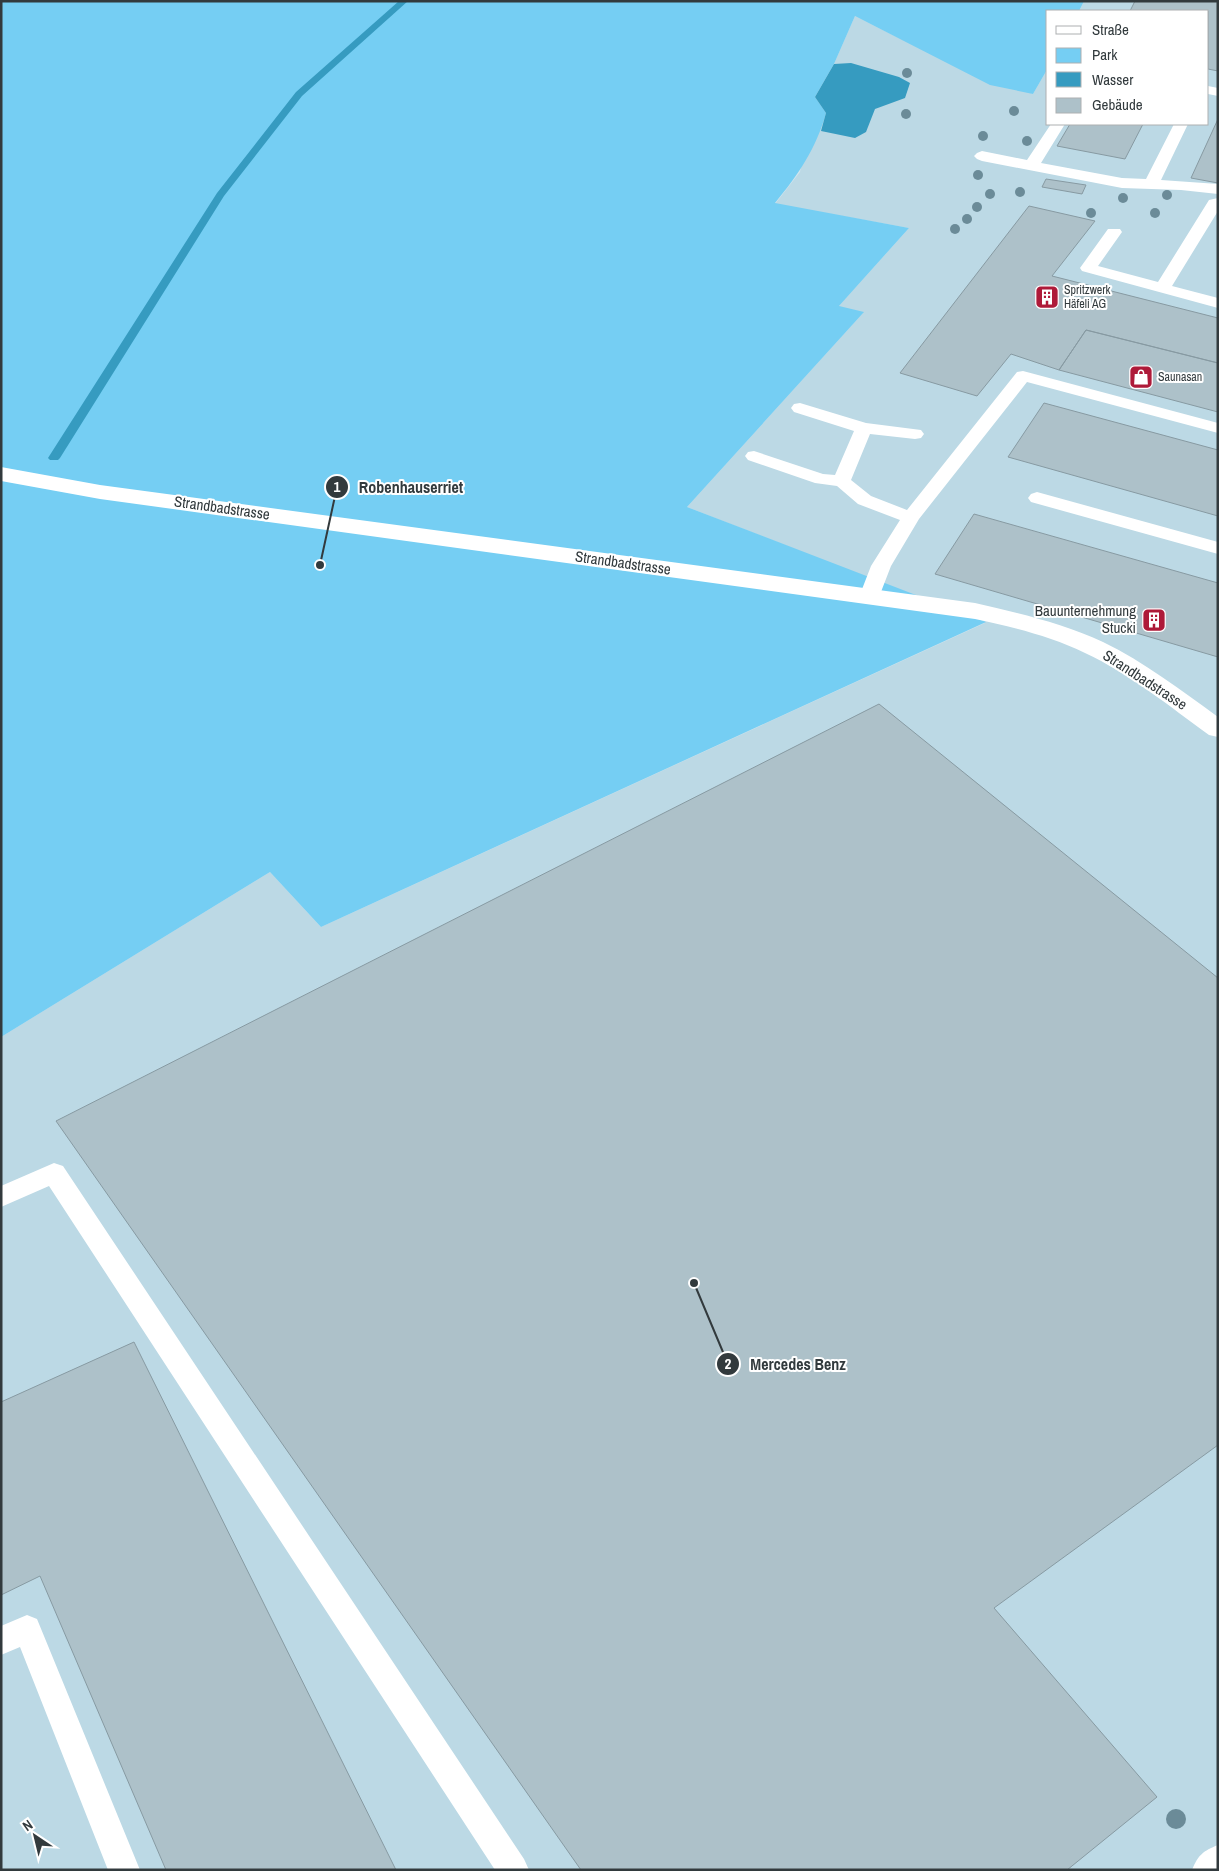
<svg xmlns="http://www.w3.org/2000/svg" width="1219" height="1871" viewBox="0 0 1219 1871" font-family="'Archivo Narrow',sans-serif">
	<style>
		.built { fill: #bcd9e5 }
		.green { fill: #75cef3 }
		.water { fill: #369bc0 }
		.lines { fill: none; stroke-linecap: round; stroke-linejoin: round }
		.stream { fill: #369bc0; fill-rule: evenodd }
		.building { fill: #adc1c9; stroke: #879aa2 }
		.service { fill: #fff; fill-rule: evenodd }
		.minor { fill: #fff; fill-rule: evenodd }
		.tertiary { fill: #fff; fill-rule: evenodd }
		.tree { fill: #6b8b98 }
		.labels { text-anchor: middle; stroke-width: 4; stroke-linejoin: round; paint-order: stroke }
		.far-poi-label { font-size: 12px; fill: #323a3d; stroke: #fff; text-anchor: start }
		.street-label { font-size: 15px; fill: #323a3d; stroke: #fff }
		.poi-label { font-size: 15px; fill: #323a3d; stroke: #fff; text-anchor: end }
		.leader { fill: none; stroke: #323a3d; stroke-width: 2 }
		.callout-dot { fill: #323a3d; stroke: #fff; stroke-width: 2 }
		.mark-label { font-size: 15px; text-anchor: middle; font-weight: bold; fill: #fff }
		.callout-label { font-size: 16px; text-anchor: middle; font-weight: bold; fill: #323a3d; stroke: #fff; stroke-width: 4; stroke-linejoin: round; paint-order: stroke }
	</style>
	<rect width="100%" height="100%" fill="#d1e5ee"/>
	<path class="built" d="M1084,1h134v1869h-1217v-833l269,-165 51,55 664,-304 -298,-116 176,-194 -25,-6 71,-79 -134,-24 25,-32 15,-75 19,-33 21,-48 44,22 134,56 15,-26v56h160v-113h-129z"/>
	<path class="green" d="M1,1h1083l-5,10h-31v57l-15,26 -43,-9 -135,-69 -21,48 -19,33 11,16c-10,36 -28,62 -51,90l134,25 -70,78 25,6 -177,195 299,115 -665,305 -51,-55 -269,165z"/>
	<path class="water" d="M851,63l48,14 11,6 -5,15 -30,11 -9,23 -11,6 -34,-7 5,-18 -11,-16 19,-33z"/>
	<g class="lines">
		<path class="stream" d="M399,1h9l-106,95 -78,100 -164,262 -2,2h-8l-2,-2 169,-265 79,-101z"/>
	</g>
	<path class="building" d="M1135,1h83v70l-10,-2v-58h-78z
		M1218,119v64l-27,-5z
		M1070,124h73l-18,35 -68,-13z
		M1046,179l40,6 -4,9 -40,-7z
		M1029,206l66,15 -43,55 166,42v45l-132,-33 -27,40 -48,-16 -34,42 -77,-23z
		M1086,330l132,33v49l-159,-42z
		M1044,403l174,47v66l-210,-59z
		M974,514l244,69v74l-283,-83z
		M879,704l339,274v467l-224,163 163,189 -90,73h-486l-525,-749z
		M134,1342l262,528h-230l-126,-294 -39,19v-193z"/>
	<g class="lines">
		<path class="service" d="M1208,86l10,2v8l-10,-2z
			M1051,124h14l-24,39 81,15 24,1 28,-55h14l-27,56 57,4v10l-37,-4 -59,-2 -140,-27 -5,-2 -3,-3 3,-3 5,-2 45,9z
			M1218,198v13l-46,75 46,12v10l-136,-37 -2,-3 28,-39h12l2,3 -24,34 60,16 51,-82z
			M1023,371l195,52v10l-191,-51 -108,137 -28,47 -12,31 -3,4 -7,2 -7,-2 -3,-4 12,-31 29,-46 -42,-16 -21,-18 -22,-3 -67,-23 -3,-4 3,-4 6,-1 69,23 12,1 19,-44 -60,-19 -3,-4 3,-4 6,-1 66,20 55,7 3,4 -3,4 -6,1 -45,-5 -19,46 20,16 36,14 110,-138z
			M1037,492l181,50v12l-187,-52 -3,-4 3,-4z
			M54,1163l9,3 461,693 5,11h-34l-446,-684 -48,21v-21z
			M27,1615l10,4 103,251h-32l-88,-223 -19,8v-29z"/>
		<path class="minor" d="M1,467l99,18 875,118c43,10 87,20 128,39 41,20 78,48 115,75v20l-9,-2c-40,-29 -79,-61 -124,-82 -35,-17 -73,-26 -110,-34l-875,-120 -99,-18z"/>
		<path class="tertiary" d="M1218,1845v25h-26c6,-15 11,-19 26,-25z"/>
	</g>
	<g class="tree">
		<circle cx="907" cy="73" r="5"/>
		<circle cx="1014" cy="111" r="5"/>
		<circle cx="906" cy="114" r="5"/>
		<circle cx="983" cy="136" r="5"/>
		<circle cx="1027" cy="141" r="5"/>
		<circle cx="978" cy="175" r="5"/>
		<circle cx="1020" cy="192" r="5"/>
		<circle cx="990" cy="194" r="5"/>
		<circle cx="1167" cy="195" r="5"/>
		<circle cx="1123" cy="198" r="5"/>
		<circle cx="977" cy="207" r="5"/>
		<circle cx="1091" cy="213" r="5"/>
		<circle cx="1155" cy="213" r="5"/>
		<circle cx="967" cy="219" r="5"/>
		<circle cx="955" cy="229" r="5"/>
		<circle cx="1176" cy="1819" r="10"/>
	</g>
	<defs>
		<g id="building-square" transform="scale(1.25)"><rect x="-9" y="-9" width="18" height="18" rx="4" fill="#ae1a39" stroke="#fff"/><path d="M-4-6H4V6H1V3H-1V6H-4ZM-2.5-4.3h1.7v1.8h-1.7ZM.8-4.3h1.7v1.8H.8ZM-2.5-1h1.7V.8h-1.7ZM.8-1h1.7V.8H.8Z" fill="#fff"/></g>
		<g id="shop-square" transform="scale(1.25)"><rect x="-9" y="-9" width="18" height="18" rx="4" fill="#ae1a39" stroke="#fff"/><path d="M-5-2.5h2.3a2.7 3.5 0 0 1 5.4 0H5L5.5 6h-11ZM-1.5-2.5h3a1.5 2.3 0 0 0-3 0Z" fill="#fff"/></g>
	</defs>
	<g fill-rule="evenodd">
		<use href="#building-square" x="1047" y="297"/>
		<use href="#shop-square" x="1141" y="377"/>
		<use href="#building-square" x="1154" y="620"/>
	</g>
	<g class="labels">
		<g class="far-poi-label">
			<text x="1064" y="294">Spritzwerk<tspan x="1064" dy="14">Häfeli AG</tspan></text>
			<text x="1158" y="381">Saunasan</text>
		</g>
		<g class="street-label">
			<text transform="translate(222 508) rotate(8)" y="5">Strandbadstrasse</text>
			<text transform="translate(623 563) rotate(8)" y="5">Strandbadstrasse</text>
			<text transform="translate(1145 680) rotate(33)" y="5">Strandbadstrasse</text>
		</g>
		<g class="poi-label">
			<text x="1136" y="616">Bauunternehmung<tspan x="1136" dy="17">Stucki</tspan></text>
		</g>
	</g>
	<path class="leader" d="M320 565L337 487M694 1283L728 1364"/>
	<g class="callout-dot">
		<circle cx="320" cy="565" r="5"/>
		<circle cx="694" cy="1283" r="5"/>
		<circle cx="337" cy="487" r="12"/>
		<circle cx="728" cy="1364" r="12"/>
	</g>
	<g class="mark-label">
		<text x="337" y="492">1</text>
		<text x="728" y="1369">2</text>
	</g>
	<g class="callout-label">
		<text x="411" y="493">Robenhauserriet</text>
		<text x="798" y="1370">Mercedes Benz</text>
	</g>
	<rect width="1219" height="1871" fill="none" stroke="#323a3d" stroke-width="5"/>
	<rect x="1046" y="10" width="162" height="115" fill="#ffffff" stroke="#adb0b1"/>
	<rect x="1056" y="26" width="25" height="8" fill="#ffffff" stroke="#adb0b1"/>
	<text x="1092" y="35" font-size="15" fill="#323a3d">Straße</text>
	<rect x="1056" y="48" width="25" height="15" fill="#75cef3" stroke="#adb0b1"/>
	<text x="1092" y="60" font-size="15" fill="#323a3d">Park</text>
	<rect x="1056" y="72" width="25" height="15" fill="#369bc0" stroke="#adb0b1"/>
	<text x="1092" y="85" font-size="15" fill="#323a3d">Wasser</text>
	<rect x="1056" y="98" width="25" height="15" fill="#adc1c9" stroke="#adb0b1"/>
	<text x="1092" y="110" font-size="15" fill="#323a3d">Gebäude</text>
	<g transform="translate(35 1836) rotate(325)" stroke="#ffffff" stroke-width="4" paint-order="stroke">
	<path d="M0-4L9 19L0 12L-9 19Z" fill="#323a3d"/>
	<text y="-8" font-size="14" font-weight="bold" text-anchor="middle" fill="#323a3d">N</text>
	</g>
</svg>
